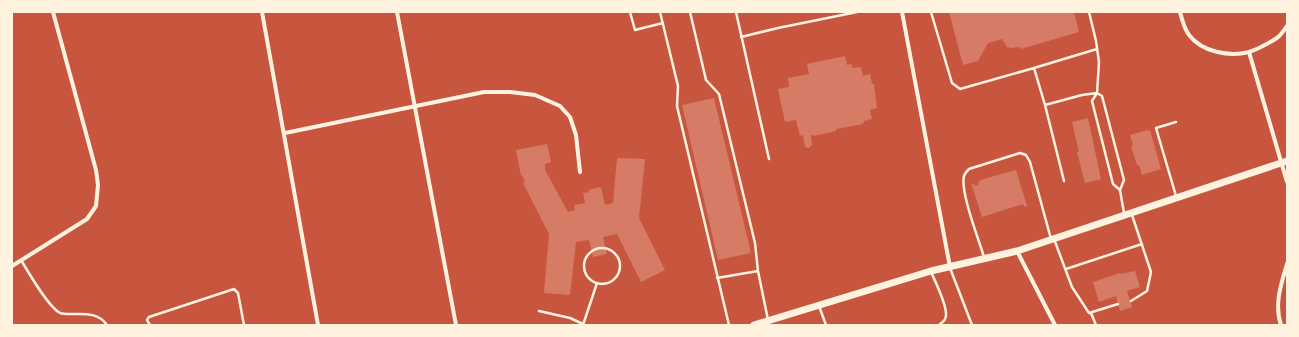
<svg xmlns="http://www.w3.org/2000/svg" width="1299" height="337" viewBox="0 0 1299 337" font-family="Helvetica,sans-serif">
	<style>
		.building { fill: #d67c66 }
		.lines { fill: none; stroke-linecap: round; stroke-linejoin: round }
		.service { stroke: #fff3e0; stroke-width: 2.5 }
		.minor { stroke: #fff3e0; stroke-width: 4 }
		.primary { stroke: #fff3e0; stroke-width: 7 }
	</style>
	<rect width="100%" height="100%" fill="#c8553d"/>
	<path class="building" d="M949,12h125l5,20 -58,17 -1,-2 -8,1 -5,-1 -5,-8 -14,4 -10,18 -15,4z
		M845,56l2,9 5,-1v4l9,-1 2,9 7,-2 2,10h2l3,24 -7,2 2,9 -8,2 -1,3 -27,5v2l-23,5v-1h-2l1,10 -3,3 -4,-1 -2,-12 -3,1 -4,-16 -11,2 -7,-33 11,-2 -1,-9 21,-4 -2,-10z
		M714,98l37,155 -33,7 -36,-155z
		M1088,118l13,61 -16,4 -8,-31h2l-7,-30z
		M1148,130v1l2,-1 11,39 -19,6 -3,-10h-2l-6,-19 2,-1 -3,-10z
		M547,144l4,18 -6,2v6l23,42 7,-2 -1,-5 11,-2 -2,-10 6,-1 -1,-2 13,-3 4,18 8,-2 4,-45 28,1 -6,59 26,52 -24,12 -24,-48 -14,3 4,17 -14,3 -4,-17 -13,2 -6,53 -26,-2 5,-59 -26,-51 2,-1 -3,-7 -1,1 -5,-26z
		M1016,170l11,36 -3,1 -1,-3 -41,13 -11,-34 6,3 3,-6z
		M1135,271l5,16 -13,4 5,16 -12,4 -4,-15 -17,6 -6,-20 27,-9 1,1z"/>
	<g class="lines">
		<path class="service" d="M630,12l5,18 28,-7
			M660,12l18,74 -1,20 52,219
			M690,12l16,68 13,14 36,149 3,28 10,49
			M736,12l33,147
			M931,12l21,71 8,6 74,-21 11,37 19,76
			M1089,12l7,29 3,21 -2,31 -5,8 21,83 7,6
			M741,37l37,-9 79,-16
			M1034,68l63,-19
			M1045,105l37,-10 15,-2 5,3 22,84 -4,10 4,23
			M1176,196l-20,-68 20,-6
			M1054,239l18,48 17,26 29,-9
			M584 266a18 18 0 1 1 36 0a18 18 0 1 1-36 0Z
			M984,257c-5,-17 -24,-65 -20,-81 1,-3 3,-5 5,-7l51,-16 6,2 4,7 21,77
			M21,260c8,13 27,47 39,53 3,1 7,1 10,1 14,0 28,-2 37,11
			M950,268l22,57
			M1066,269l76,-25
			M931,272c4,9 16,33 15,43 0,5 -3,7 -7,10
			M717,278l41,-7
			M1131,301l16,-10 4,-19 -19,-57
			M819,306l7,19
			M539,311l31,7 13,6
			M1091,313l5,12
			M150,325l-3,-5 2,-3 85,-28 4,4 6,32
			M583,325l14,-42"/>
		<path class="minor" d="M262,12l56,313
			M397,12l59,313
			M902,12l48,255
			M1180,12c2,8 4,16 9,23 13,17 40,22 60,17 9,-3 20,-9 28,-14 4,-3 7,-8 10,-12
			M1249,52l38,130
			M285,133l199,-41h26l25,3 25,11 10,11 6,18 4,37
			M1017,251l38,74
			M12,266l75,-47 9,-13 2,-21 -2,-15 -43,-158
			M1281,325c-7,-20 0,-41 6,-61"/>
		<path class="primary" d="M754,325l177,-54 86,-20 270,-90"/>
	</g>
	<rect width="1299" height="337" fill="none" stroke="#fff3e0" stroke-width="26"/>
</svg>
